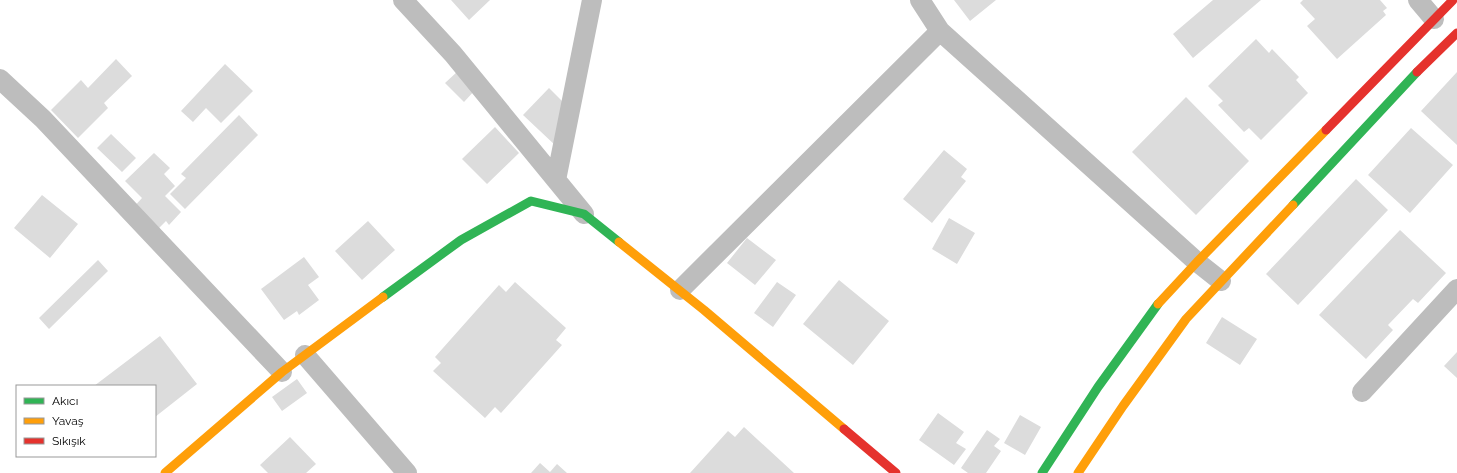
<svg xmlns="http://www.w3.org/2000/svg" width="1457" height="473" viewBox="0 0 1457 473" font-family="Raleway,sans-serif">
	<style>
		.building { fill: #dcdcdc }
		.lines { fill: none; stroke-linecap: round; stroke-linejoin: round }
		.street { stroke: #bdbdbd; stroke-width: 20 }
		.fast { stroke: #30b455; stroke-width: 9 }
		.slow { stroke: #ff9f0a; stroke-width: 9 }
		.jam { stroke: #e5322d; stroke-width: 9 }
	</style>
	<rect width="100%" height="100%" fill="#fff"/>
	<path class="building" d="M451,0h39l-21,20z
		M954,0h42l-26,21z
		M1213,0h48l-68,58 -20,-24z
		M1303,0h77l7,8 -4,3 3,4 -49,44 -30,-33 8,-7 -15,-16z
		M1256,39l13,14 3,-4 27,28 -3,3 12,13 -47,47 -12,-12 -5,4 -26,-27 5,-4 -15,-15z
		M116,59l16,17 -28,27 4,5 -30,30 -27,-28 30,-30 7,8z
		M225,64l28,27 -32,32 -15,-15 -13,14 -12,-11z
		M458,71l18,18 -12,13 -19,-19z
		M1457,72v73l-36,-34z
		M549,88l19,19 -12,39 -33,-31z
		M1186,97l63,64 -53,54 -64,-63z
		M239,115l19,20 -73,74 -15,-15 16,-16 -5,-4z
		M495,127l24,26 -32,31 -25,-25z
		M1411,128l42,37 -43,48 -42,-38z
		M111,134l25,24 -14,14 -25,-24z
		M944,150l23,19 -6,8 5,4 -34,42 -29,-24z
		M154,153l16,15 -6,6 11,12 -10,10 16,16 -12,13 -3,-4 -12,12 -23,-23 11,-12 -17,-17z
		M1356,179l32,31 -90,95 -32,-31z
		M42,195l36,29 -28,34 -36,-30z
		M949,218l26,15 -18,31 -25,-15z
		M368,221l27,29 -33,30 -27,-29z
		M1400,230l46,43 -28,30 -5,-4 -25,26 5,5 -27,29 -47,-44z
		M747,238l29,22 -21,25 -28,-22z
		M304,257l15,20 -11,8 11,15 -20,15 -2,-4 -13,9 -23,-31z
		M98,260l10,11 -59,58 -10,-11z
		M839,280l50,41 -36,44 -50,-41z
		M515,282l51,46 -10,12 6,5 -61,68 -6,-6 -10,11 -52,-47 8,-8 -6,-6 64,-72 7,7z
		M777,282l19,13 -23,32 -19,-14z
		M1222,317l35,22 -17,26 -34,-22z
		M160,336l37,48 -42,33v-31h-61z
		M1457,352v26l-13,-12z
		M297,379l10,14 -25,18 -10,-14z
		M938,413l26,19 -8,11 10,6 -12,16 -35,-25z
		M1020,415l21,12 -16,28 -21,-12z
		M744,427l50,46h-104l38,-42 7,6z
		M987,430l13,9 -6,7 7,5 -15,22h-18l-7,-5z
		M290,437l26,27 -10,9h-38l-8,-8z
		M540,463l10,9 7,-8 10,9h-36z"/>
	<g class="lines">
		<path class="street" d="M403,0l50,54 131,160
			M920,0l20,31
			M1418,0l16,19
			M0,79l43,40 239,253
			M556,180l36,-180
			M680,290l260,-259 257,231 24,19
			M305,355l102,118
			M1362,392l95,-103"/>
		<path class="fast" d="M1293,205l124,-133
			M383,297l78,-57 70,-39 53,13 35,28
			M1042,473l56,-86 60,-83"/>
		<path class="slow" d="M619,242l85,68 140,119
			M1158,304l39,-42 129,-132
			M165,473l117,-101 101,-75
			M1078,473l45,-67 63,-87 107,-114"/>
		<path class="jam" d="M1417,72l40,-39
			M1326,130l127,-130
			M844,429l52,44"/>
	</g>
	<rect x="16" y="385" width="140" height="72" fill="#ffffff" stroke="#999999"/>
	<rect x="24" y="398" width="20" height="6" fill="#30b455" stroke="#999999"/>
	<text x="52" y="405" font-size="12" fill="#000000">Akıcı</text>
	<rect x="24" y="418" width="20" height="6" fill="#ff9f0a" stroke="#999999"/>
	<text x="52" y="425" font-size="12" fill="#000000">Yavaş</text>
	<rect x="24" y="438" width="20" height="6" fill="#e5322d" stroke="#999999"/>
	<text x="52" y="445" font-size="12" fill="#000000">Sıkışık</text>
</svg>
